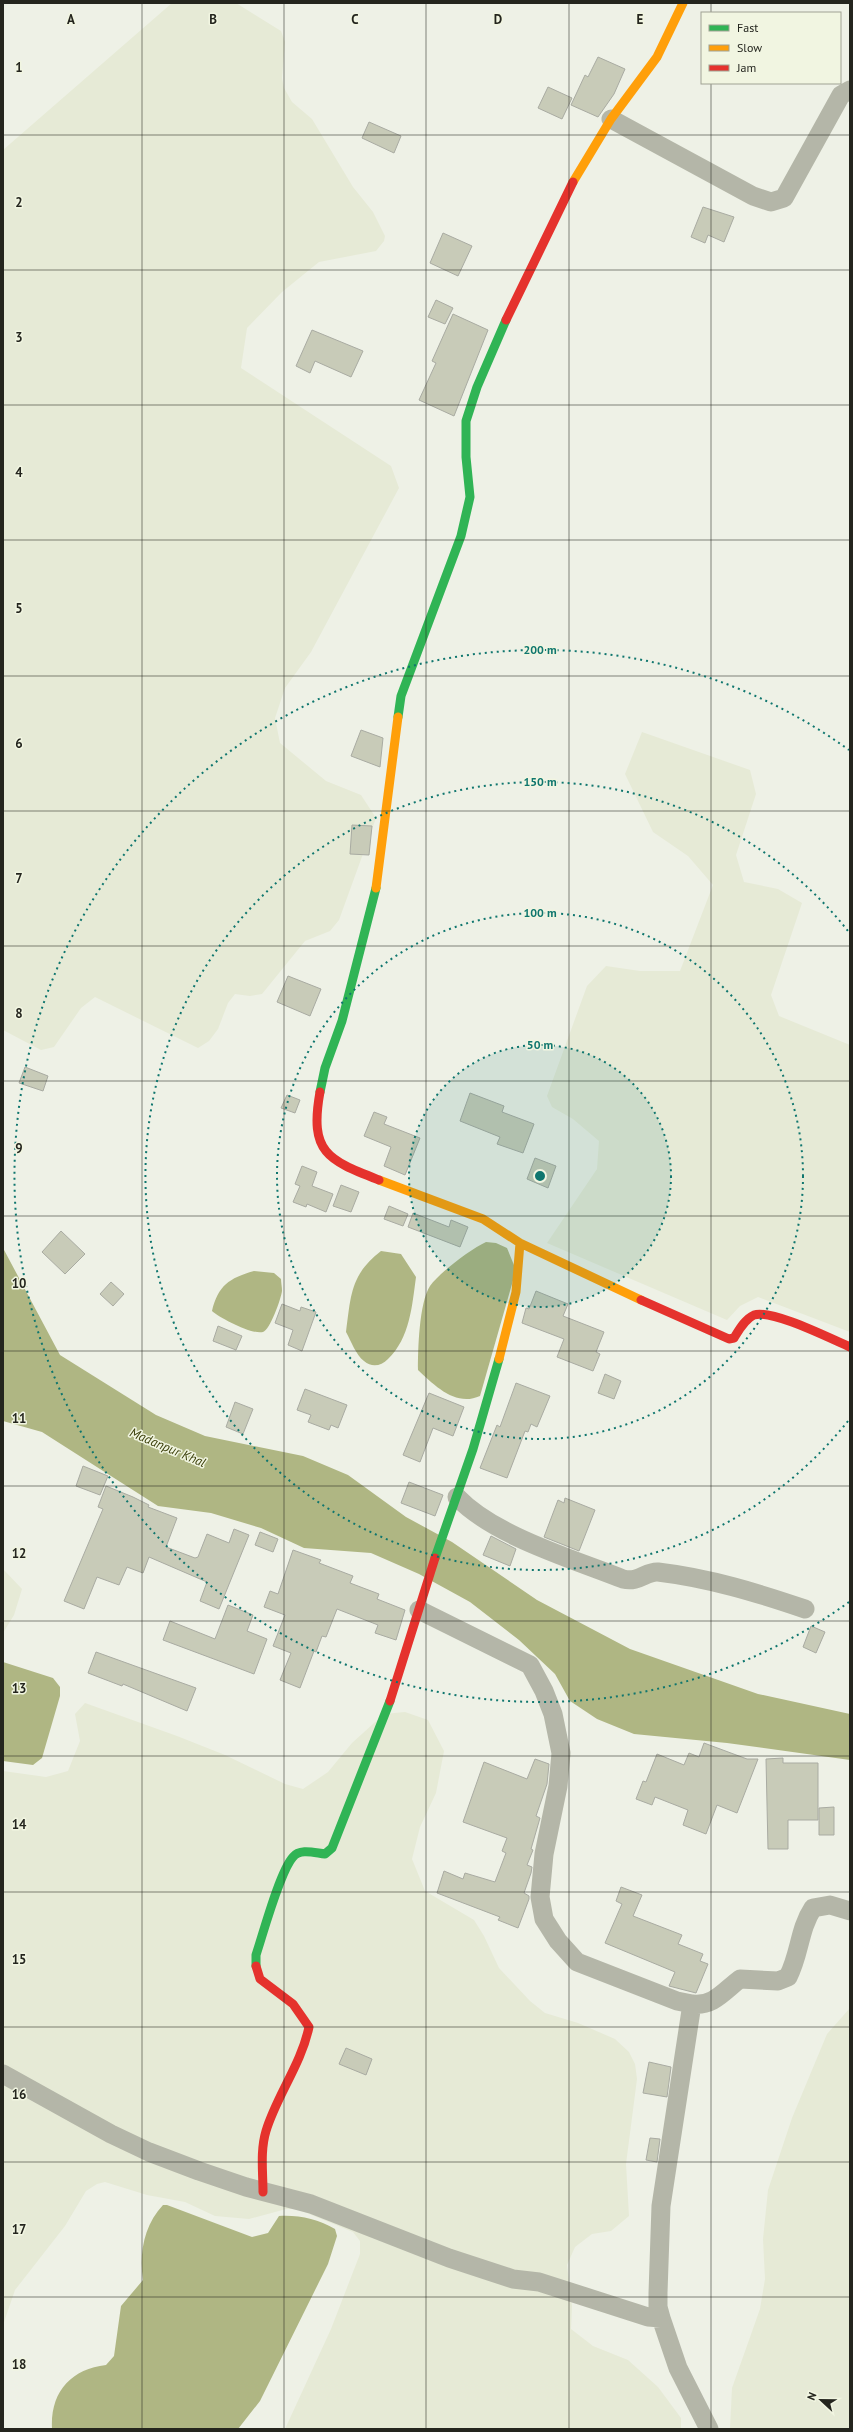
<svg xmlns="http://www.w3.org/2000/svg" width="853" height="2432" viewBox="0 0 853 2432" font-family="'PT Sans',sans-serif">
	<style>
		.built { fill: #e6ead6 }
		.water { fill: #afb683 }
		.building { fill: #c8cbb8; stroke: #a9aba2 }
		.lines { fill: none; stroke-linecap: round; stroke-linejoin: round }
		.street { stroke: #b4b6a8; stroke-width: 19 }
		.fast { stroke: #30b455; stroke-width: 9 }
		.slow { stroke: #ff9f0a; stroke-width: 9 }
		.jam { stroke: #e5322d; stroke-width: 9 }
		.grid { fill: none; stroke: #24251e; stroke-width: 1; stroke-opacity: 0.55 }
		.ring { fill: none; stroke: #0f766e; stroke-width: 2; stroke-dasharray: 2 4 }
		.labels { text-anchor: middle; stroke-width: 3; stroke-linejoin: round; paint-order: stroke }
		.water-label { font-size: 13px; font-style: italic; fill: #3b3f0a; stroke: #f1f5e1 }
		.grid-label { font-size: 13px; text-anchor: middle; font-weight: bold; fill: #24251e; stroke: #f1f5e1; stroke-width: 3; stroke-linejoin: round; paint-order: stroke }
		.centre { fill: #0f766e; stroke: #f1f5e1; stroke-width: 2 }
		.ring-label { font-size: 12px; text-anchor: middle; font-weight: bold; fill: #0f766e; stroke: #f1f5e1; stroke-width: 3; stroke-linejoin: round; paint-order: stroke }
	</style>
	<rect width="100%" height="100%" fill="#eef1e6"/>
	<path class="built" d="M172,3h64l45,28 4,11 -3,36 2,10 8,14 20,17 41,68 20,25 12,24 -1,5 -8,10 -57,11 -37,30 -35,36 -6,40 150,98 8,22 -88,164 -26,36 -10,30 5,25 46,38 35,14 15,23 -37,102 -9,11 -25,10 -43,53 -12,2 -15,-2 -7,9 -10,26 -9,12 -11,7 -103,-51 -14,11 -27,39 -13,3 -38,-20v-880z
		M642,732l108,38 6,24 -20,61 8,27 34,7 24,14 -31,92 8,21 71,29v287l-92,-35 -18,9 -13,14 -180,-77 50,-74 2,-28 -26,-22 -21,-12 -5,-11 40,-110 19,-20 34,5h40l33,-86 -25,-29 -35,-24 -28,-58z
		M3,1569l19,20 -8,26 -11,18z
		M85,1703l92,33 48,19 60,29 18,5 25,-17 24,-29 32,-29 21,-2 23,8 16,31 -8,42 -16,34 -8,32 13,32 49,29 10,16 15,32 31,33 15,12 33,10 37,16 14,13 6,12 2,15 -11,85 3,52 -18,15 -19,3 -17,13 -8,18 5,41 -1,23 22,17 35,14 30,27 23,31v11h-396l46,-100 29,-75v-13l-7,-9 -56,-23h-11l-37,10 -34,-3 -30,-14 -38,-7 -42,-13 -8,2 -11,7 -21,35 -50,64 -12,35v-554l43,6 22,-6 12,-30 -5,-27z
		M850,2008v421h-120l2,-41 28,-79 5,-30 -2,-40 5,-49 24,-72 35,-84z"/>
	<path class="water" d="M486,1242l10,1 11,5 9,22 -36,126c-24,11 -45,-10 -62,-26 0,-20 1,-67 12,-84 10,-14 41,-37 56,-44z
		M3,1248l57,107 96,60 49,21 98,20 45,19 58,42 46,25 85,58 93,49 128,45 92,20v46l-123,-17 -93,-9 -37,-15 -27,-18 -15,-27 -36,-34 -49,-38 -51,-28 -48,-21 -67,-5 -43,-20 -50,-15 -53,-7 -116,-74 -39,-11z
		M381,1251l20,3 15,23c-4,29 -6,61 -28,82 -7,7 -16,9 -24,2 -8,-6 -13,-20 -18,-29 5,-36 4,-57 35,-81z
		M254,1271l20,2 7,6c0,3 1,8 1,12 -1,8 -12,39 -19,41 -11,3 -43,-14 -51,-21 6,-25 17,-33 42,-40z
		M3,1662l50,16 7,9v9l-18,62 -9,7 -30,-4z
		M163,2205h4l85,32 16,-4 11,-17c21,-1 38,3 56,13l2,7 -9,28 -68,137 -22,28h-186c-2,-37 19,-60 54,-64l8,-9 7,-50 22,-26c-4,-27 1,-55 20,-75z"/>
	<path class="building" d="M598,57l27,12 -11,25 -16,23 -27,-12 14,-30 3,2z
		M548,87l24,11 -10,21 -24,-11z
		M369,122l32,14 -7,17 -32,-15z
		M703,207l31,10 -10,25 -16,-7 -3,8 -14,-6z
		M443,233l29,13 -14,30 -28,-13z
		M436,300l17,8 -8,16 -17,-7z
		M453,314l35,16 -34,86 -35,-16 17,-37 -4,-2z
		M312,330l51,21 -12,26 -36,-16 -5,12 -14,-7z
		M361,730l22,8 -3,29 -29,-11z
		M352,825l20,1 -3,29 -19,-1z
		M288,976l33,13 -11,27 -33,-14z
		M25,1067l23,9 -5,15 -24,-8z
		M470,1093l34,13 -2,6 32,12 -11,29 -26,-9 3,-7 -40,-16z
		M287,1095l13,5 -5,13 -14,-5z
		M374,1112l13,5 -3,7 36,14 -15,37 -21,-9 7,-19 -27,-11z
		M535,1158l21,8 -8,22 -21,-9z
		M302,1166l15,6 -5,14 21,8 -7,18 -19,-8 -1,3 -13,-5 7,-16 -5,-2z
		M341,1185l18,7 -8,20 -18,-6z
		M389,1206l19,8 -5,12 -19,-7z
		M413,1213l36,14 2,-7 17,7 -8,20 -52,-20z
		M61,1231l24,23 -20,20 -23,-22z
		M111,1282l13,12 -11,12 -13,-12z
		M536,1291l32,13 -5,12 41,16 -8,20 4,2 -7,17 -36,-14 7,-18 -42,-16 4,-15 3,1z
		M282,1304l18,7 1,-4 15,5 -14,39 -14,-6 5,-15 -18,-7z
		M218,1326l24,10 -6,14 -23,-9z
		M605,1374l16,7 -7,18 -16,-6z
		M516,1383l34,13 -13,31 -6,-3 -3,8 -3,-1 -18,47 -27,-10 17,-43 3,2z
		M305,1389l42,16 -9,23 -7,-3 -2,5 -21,-8 3,-7 -14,-5z
		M429,1393l35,14 -11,29 -20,-8 -13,34 -17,-7z
		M235,1402l18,7 -10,25 -17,-7z
		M83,1466l25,10 -8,19 -24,-9z
		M409,1482l34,13 -8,21 -34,-13z
		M106,1486l27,11 16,8 -1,2 29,11 -11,29 29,11 3,-1 9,-23 22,9 5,-14 15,6 -30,74 -19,-8 7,-19 -58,-25 -6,16 -16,-6 -8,18 -22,-8 -13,32 -20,-8 39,-92 -5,-2z
		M565,1498l30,12 -16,41 -35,-14 14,-37 6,3z
		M260,1532l18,7 -5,13 -18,-7z
		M491,1536l25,13 -6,17 -27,-11z
		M293,1550l28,10 -2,3 34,13 -3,7 29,11 -2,5 28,11 -9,30 -21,-7 3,-8 -41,-16 -11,28 -4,-1 -6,16 -2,-1 -14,37 -20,-8 11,-27 -18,-7 12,-31 -21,-8 6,-16 8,3z
		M228,1605l25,10 -6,16 20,8 -13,35 -91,-34 7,-19 45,18z
		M811,1626l14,6 -9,21 -13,-6z
		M96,1652l100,36 -9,23 -64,-27 -1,2 -34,-13z
		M704,1743l43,16h11l-21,54 -20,-8 -11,29 -23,-9 5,-15 -33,-13 -3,8 -16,-6 7,-18 3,1 11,-28 27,11 5,-12 10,4z
		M783,1758v5h35v57h-30v29h-20l-2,-90z
		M535,1759l14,5 -2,20 -11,32 4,2 -9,31 2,1 -6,15 5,2 -1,6 -7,20 5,3v3l-11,29 -20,-8 2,-3 -63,-24 7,-22 19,8 2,-6 30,9 11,-29 -4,-2 5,-13 -44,-16 21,-60 43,17z
		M834,1807v28h-15v-27z
		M621,1887l21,8 -9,21 49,19 -4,9 25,10 -3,7 8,3 -12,29 -27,-7 6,-14 -70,-29 17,-39 -6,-3z
		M346,2048l26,11 -6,16 -27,-11z
		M649,2062l22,5 -4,30 -24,-4z
		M650,2138l10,1 -3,23 -11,-2z"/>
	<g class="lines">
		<path class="street" d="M611,119l142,77 18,6 13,-4 57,-103 9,-5
			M457,1497c37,39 116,62 166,82 16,4 23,-8 35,-7 51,6 100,21 147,37
			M419,1610l111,55 14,26 9,23 8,39 -3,33 -14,68 -4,43 4,22 14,22 19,21 100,39 15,3
			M3,2074l108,60 38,18 50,19 47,16 65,17 138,54 64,21 26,3 109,35 13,1 -3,-11v-14l3,-87 31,-202c21,3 32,-13 48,-25l38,2 10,-4c12,-23 11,-48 25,-69l17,-3 20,6
			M661,2318l17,50 31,61"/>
		<path class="fast" d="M398,717l3,-21 60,-160 9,-39 -4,-40v-36l11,-34 29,-67
			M320,1092l5,-24 17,-47 34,-133
			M435,1558l38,-109 26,-90
			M256,1966v-11c7,-21 24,-84 37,-98 7,-9 22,-4 32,-3l7,-6 58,-147"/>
		<path class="slow" d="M573,182l38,-63 46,-62 26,-54
			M376,888l22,-171
			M379,1180l104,39 37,24
			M499,1359l17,-67 4,-49 121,57"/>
		<path class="jam" d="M506,320l67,-138
			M320,1092c-11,61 8,68 59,88
			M641,1300l88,39 5,-1c5,-8 11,-19 20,-23 18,-6 77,24 96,32
			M390,1701l45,-143
			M256,1966l4,13 33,25 16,23c-8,38 -32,68 -43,104 -6,20 -3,41 -3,61"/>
	</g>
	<path class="grid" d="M142,3v2426M284,3v2426M426,3v2426M569,3v2426M711,3v10M711,83v2346M3,135h847M3,270h847M3,405h847M3,540h847M3,676h847M3,811h847M3,946h847M3,1081h847M3,1216h847M3,1351h847M3,1486h847M3,1621h847M3,1756h847M3,1892h847M3,2027h847M3,2162h847M3,2297h847"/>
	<circle cx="540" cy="1176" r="131" fill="#0f766e" fill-opacity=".12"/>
	<g class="ring">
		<circle cx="540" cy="1176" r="131"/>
		<circle cx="540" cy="1176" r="263"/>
		<path d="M848 1421A394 394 0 1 1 848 931"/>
		<path d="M849 1602A526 526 0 1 1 849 750"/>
	</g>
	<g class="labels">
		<g class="water-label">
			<text transform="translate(168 1447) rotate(23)" y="5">Madanpur Khal</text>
		</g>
	</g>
	<g class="grid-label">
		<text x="71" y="24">A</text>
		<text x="213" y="24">B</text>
		<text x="355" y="24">C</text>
		<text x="498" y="24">D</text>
		<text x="640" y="24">E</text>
		<text x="19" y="72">1</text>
		<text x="19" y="207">2</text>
		<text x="19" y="342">3</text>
		<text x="19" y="477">4</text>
		<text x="19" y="613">5</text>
		<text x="19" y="748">6</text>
		<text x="19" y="883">7</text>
		<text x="19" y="1018">8</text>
		<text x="19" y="1153">9</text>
		<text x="19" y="1288">10</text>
		<text x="19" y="1423">11</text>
		<text x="19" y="1558">12</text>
		<text x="19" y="1693">13</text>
		<text x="19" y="1829">14</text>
		<text x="19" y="1964">15</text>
		<text x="19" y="2099">16</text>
		<text x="19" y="2234">17</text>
		<text x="19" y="2369">18</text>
	</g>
	<circle cx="540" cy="1176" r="6" class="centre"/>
	<g class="ring-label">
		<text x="540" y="654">200 m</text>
		<text x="540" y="786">150 m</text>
		<text x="540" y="917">100 m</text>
		<text x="540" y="1049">50 m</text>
	</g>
	<rect width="853" height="2432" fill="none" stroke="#24251e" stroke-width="8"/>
	<rect x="701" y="12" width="140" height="72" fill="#f1f5e1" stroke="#9fa293"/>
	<rect x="709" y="25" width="20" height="6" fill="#30b455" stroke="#9fa293"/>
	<text x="737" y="32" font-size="12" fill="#24251e">Fast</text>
	<rect x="709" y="45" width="20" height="6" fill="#ff9f0a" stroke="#9fa293"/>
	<text x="737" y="52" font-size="12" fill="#24251e">Slow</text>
	<rect x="709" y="65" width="20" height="6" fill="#e5322d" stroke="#9fa293"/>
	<text x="737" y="72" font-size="12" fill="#24251e">Jam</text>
	<g transform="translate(821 2400) rotate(292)" stroke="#f1f5e1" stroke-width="3" paint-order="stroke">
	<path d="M0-3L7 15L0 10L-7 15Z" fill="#24251e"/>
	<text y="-6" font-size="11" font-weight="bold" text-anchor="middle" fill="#24251e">N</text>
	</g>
</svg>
